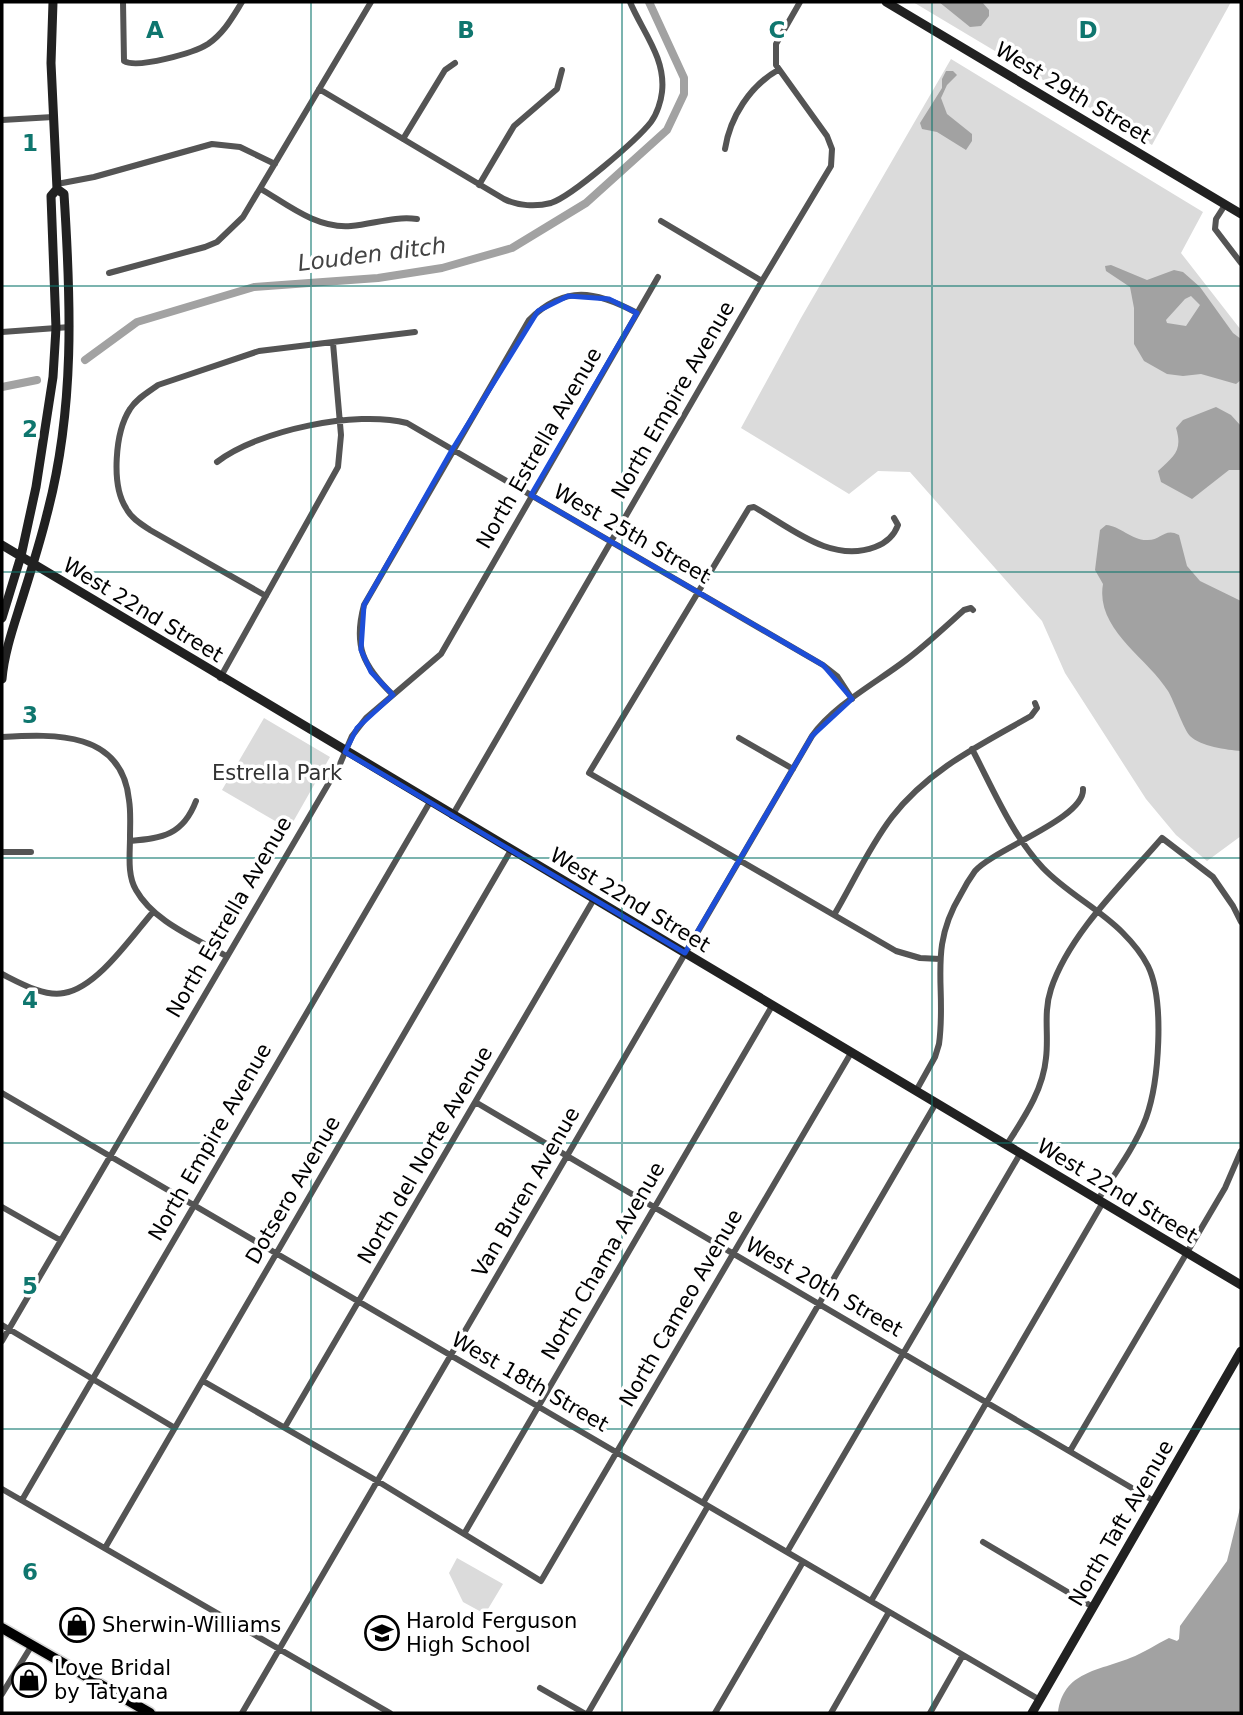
<svg xmlns="http://www.w3.org/2000/svg" width="1243" height="1715" viewBox="0 0 1243 1715" font-family="'DejaVu Sans',sans-serif">
	<style>
		.green { fill: #dbdbdb }
		.water { fill: #a2a2a2; fill-rule: evenodd }
		.lines { fill: none; stroke-linecap: round; stroke-linejoin: round }
		.canal { stroke: #a2a2a2; stroke-width: 8 }
		.highway-casing { stroke: #dbdbdb; stroke-width: 13 }
		.street { stroke: #545454; stroke-width: 6 }
		.secondary { stroke: #212121; stroke-width: 9 }
		.highway { stroke: #000; stroke-width: 10 }
		.marked { fill: none; stroke: #1d4ed8; stroke-width: 5; stroke-linejoin: round }
		.grid { fill: none; stroke: #0f766e; stroke-width: 2; stroke-opacity: 0.55 }
		.labels { text-anchor: middle; stroke-width: 7; stroke-linejoin: round; paint-order: stroke }
		.street-label { font-size: 21px; fill: #000; stroke: #fff }
		.park-label { font-size: 21px; fill: #323232; stroke: #fff }
		.poi-label { font-size: 21px; fill: #000; stroke: #fff; text-anchor: start }
		.water-label { font-size: 23px; font-style: italic; fill: #434343; stroke: #fff }
		.grid-label { font-size: 23px; text-anchor: middle; font-weight: bold; fill: #0f766e; stroke: #fff; stroke-width: 7; stroke-linejoin: round; paint-order: stroke }
	</style>
	<rect width="100%" height="100%" fill="#fff"/>
	<path class="green" d="M913,2h318l-79,143z
		M951,59l252,153 -22,41 60,77v506l-34,25 -31,-26 -30,-36 -81,-126 -23,-52 -132,-149 -32,-1 -29,23 -108,-66 60,-110z
		M264,718l66,39 -41,72 -67,-39z
		M457,1558l46,26 -18,30 -22,-12 -14,-29z"/>
	<path class="water" d="M939,2h43l7,8v6l-8,10 -11,1z
		M946,71h7l4,4 -10,10 -6,13 6,16 25,20v7l-6,9 -29,-18 -15,-3 -2,-6 22,-35v-9z
		M1111,265l36,15 27,-10 9,2 17,15 33,46 8,6v41l-5,4 -35,-10 -18,2 -16,-2 -23,-13 -10,-17v-36l-4,-21 -24,-16 -1,-5zM1191,296l9,9 -14,21 -19,-3 -1,-3 19,-21z
		M1216,407l15,8 10,11v44h-12l-37,29 -31,-17 -3,-11c16,-15 25,-20 18,-43l7,-8z
		M1106,525c15,1 26,16 42,15 13,0 17,-13 31,-5l8,31 13,15 41,20v150c-14,-1 -41,-5 -51,-15 -6,-6 -16,-35 -22,-45 -20,-33 -73,-62 -65,-107l-8,-14 5,-40z
		M1241,1504v209h-183c5,-42 41,-42 72,-55 14,-5 26,-14 39,-20l8,3 2,-2 1,-13 47,-65z"/>
	<g class="lines">
		<path class="canal" d="M85,360l52,-38 117,-35 124,-9 64,-10 70,-20 74,-45 81,-73 17,-36v-16l-35,-76
			M2,387l35,-7"/>
		<g class="highway-casing">
			<path id="highway" d="M2,1628l148,85"/>
		</g>
		<path class="street" d="M123,2l1,59c13,8 70,-8 84,-17 16,-11 24,-26 34,-42
			M319,89l185,110c14,7 32,8 47,4 21,-7 86,-63 100,-81 6,-8 10,-21 11,-30 4,-34 -20,-61 -32,-90
			M2,120l51,-3
			M403,139l42,-69 10,-7
			M725,149c5,-32 25,-63 53,-79
			M57,184l37,-7 118,-33 28,3 35,17
			M479,185l35,-59 43,-37 5,-19
			M261,189c27,16 56,40 90,37 23,-2 43,-10 66,-7
			M1225,205l-9,14 -1,10 26,34
			M661,221l101,60
			M109,273l96,-26 12,-5 26,-25 128,-215
			M2,332l68,-5
			M217,462c42,-32 139,-52 190,-39l416,242 14,11 15,23
			M894,518l4,7c-4,11 -12,18 -23,22 -44,17 -85,-20 -121,-40l-5,1 -160,265 307,178 24,7 20,1
			M266,596l-116,-66c-9,-6 -19,-12 -24,-22 -15,-23 -11,-76 4,-99 6,-10 18,-17 28,-24l101,-34 156,-19
			M220,678l118,-211 3,-32 -8,-92
			M393,695c-30,-29 -40,-49 -29,-90l165,-285c36,-36 67,-29 108,-7
			M2,737c53,-3 120,-6 127,63 2,12 1,25 1,37 0,17 -3,38 6,53 18,32 60,48 90,66
			M739,738l54,31
			M972,749c21,40 40,86 71,119 24,25 55,40 79,64 9,9 20,22 26,34 17,35 11,116 -2,152 -11,29 -32,57 -49,83
			M452,816l310,-535 69,-115 1,-17 -5,-13 -51,-71v-21l24,-42
			M130,841c33,-3 53,-6 66,-40
			M2,852h29
			M834,915c19,-32 35,-68 58,-98 36,-47 88,-72 139,-101l6,-8 -2,-5
			M2,974c18,9 42,23 62,19 33,-5 68,-57 89,-81
			M916,1091l19,-34 4,-13c8,-58 -12,-94 22,-150 4,-8 9,-16 14,-23 19,-22 110,-53 108,-82
			M2,1093l1038,607
			M477,1103l677,398
			M1006,1146c17,-27 37,-55 40,-88 3,-23 -3,-45 5,-69 18,-55 73,-107 111,-151l51,39 20,29 8,16
			M2,1207l58,33
			M2,1325l173,103
			M2,1341l338,-577 12,-28 14,-18 75,-64 217,-377
			M203,1381l176,101 162,99 310,-528
			M285,1427l309,-528
			M1070,1451l155,-263 16,-37
			M2,1489l388,224
			M22,1500l408,-698
			M703,1503l233,-400
			M464,1534l308,-528
			M983,1542l110,65
			M105,1548l406,-698
			M787,1552l233,-398
			M871,1601l231,-397
			M540,1688l44,25
			M2,1694l30,-49
			M242,1713l570,-977c22,-31 64,-53 94,-76 20,-15 39,-33 58,-50l7,-2 2,2
			M588,1713l120,-207
			M715,1713l88,-151
			M831,1713l58,-101
			M930,1713l33,-58"/>
		<path class="secondary" d="M886,2l355,212
			M2,545l1239,740
			M2,618l19,-62 15,-69 17,-110 3,-49 -5,-132 6,-7 -6,-126 2,-61
			M2,679c2,-23 9,-45 16,-67 10,-32 21,-65 29,-98 28,-105 24,-212 17,-320l-7,-5
			M1032,1713l209,-362"/>
		<use href="#highway" class="highway"/>
	</g>
	<path class="marked" d="M568,296l41,3 28,14 -106,182 292,170 29,34 -40,37 -127,217 -340,-201 12,-24 36,-33 -22,-23 -10,-22 3,-45 88,-155 86,-139z"/>
	<path class="grid" d="M311,2v1711M622,2v1711M932,2v1711M2,286h1239M2,572h1239M2,858h1239M2,1143h1239M2,1429h1239"/>
	<defs>
		<g id="shop-ring" transform="scale(1.75)"><circle r="9.5" fill="#fff" stroke="#000" stroke-width="1.5"/><path d="M-5-2.5h2.3a2.7 3.5 0 0 1 5.4 0H5L5.5 6h-11ZM-1.5-2.5h3a1.5 2.3 0 0 0-3 0Z" fill="#000"/></g>
		<g id="school-ring" transform="scale(1.75)"><circle r="9.5" fill="#fff" stroke="#000" stroke-width="1.5"/><path d="M0-5L7-2L0 1L-7-2ZM-4 1L0 2.5L4 1V4Q0 6-4 4Z" fill="#000"/></g>
	</defs>
	<g fill-rule="evenodd">
		<use href="#shop-ring" x="77" y="1625"/>
		<use href="#school-ring" x="382" y="1633"/>
		<use href="#shop-ring" x="29" y="1680"/>
	</g>
	<g class="labels">
		<g class="street-label">
			<text transform="translate(1073 93) rotate(31)" y="7">West 29th Street</text>
			<text transform="translate(673 400) rotate(-60)" y="7">North Empire Avenue</text>
			<text transform="translate(539 448) rotate(-60)" y="7">North Estrella Avenue</text>
			<text transform="translate(632 534) rotate(30)" y="7">West 25th Street</text>
			<text transform="translate(143 610) rotate(31)" y="7">West 22nd Street</text>
			<text transform="translate(630 900) rotate(31)" y="7">West 22nd Street</text>
			<text transform="translate(229 917) rotate(-60)" y="7">North Estrella Avenue</text>
			<text transform="translate(210 1142) rotate(-60)" y="7">North Empire Avenue</text>
			<text transform="translate(425 1155) rotate(-60)" y="7">North del Norte Avenue</text>
			<text transform="translate(293 1190) rotate(-60)" y="7">Dotsero Avenue</text>
			<text transform="translate(1117 1191) rotate(31)" y="7">West 22nd Street</text>
			<text transform="translate(526 1192) rotate(-60)" y="7">Van Buren Avenue</text>
			<text transform="translate(603 1261) rotate(-60)" y="7">North Chama Avenue</text>
			<text transform="translate(824 1287) rotate(30)" y="7">West 20th Street</text>
			<text transform="translate(681 1308) rotate(-60)" y="7">North Cameo Avenue</text>
			<text transform="translate(530 1382) rotate(30)" y="7">West 18th Street</text>
			<text transform="translate(1121 1523) rotate(-60)" y="7">North Taft Avenue</text>
		</g>
		<g class="park-label">
			<text x="277" y="780">Estrella Park</text>
		</g>
		<g class="poi-label">
			<text x="406" y="1628">Harold Ferguson<tspan x="406" dy="24">High School</tspan></text>
			<text x="102" y="1632">Sherwin-Williams</text>
			<text x="54" y="1675">Love Bridal<tspan x="54" dy="24">by Tatyana</tspan></text>
		</g>
		<g class="water-label">
			<text transform="translate(372 254) rotate(-7)" y="8">Louden ditch</text>
		</g>
	</g>
	<g class="grid-label">
		<text x="155" y="38">A</text>
		<text x="466" y="38">B</text>
		<text x="777" y="38">C</text>
		<text x="1088" y="38">D</text>
		<text x="30" y="151">1</text>
		<text x="30" y="437">2</text>
		<text x="30" y="723">3</text>
		<text x="30" y="1008">4</text>
		<text x="30" y="1294">5</text>
		<text x="30" y="1580">6</text>
	</g>
	<rect width="1243" height="1715" fill="none" stroke="#000000" stroke-width="7"/>
</svg>
